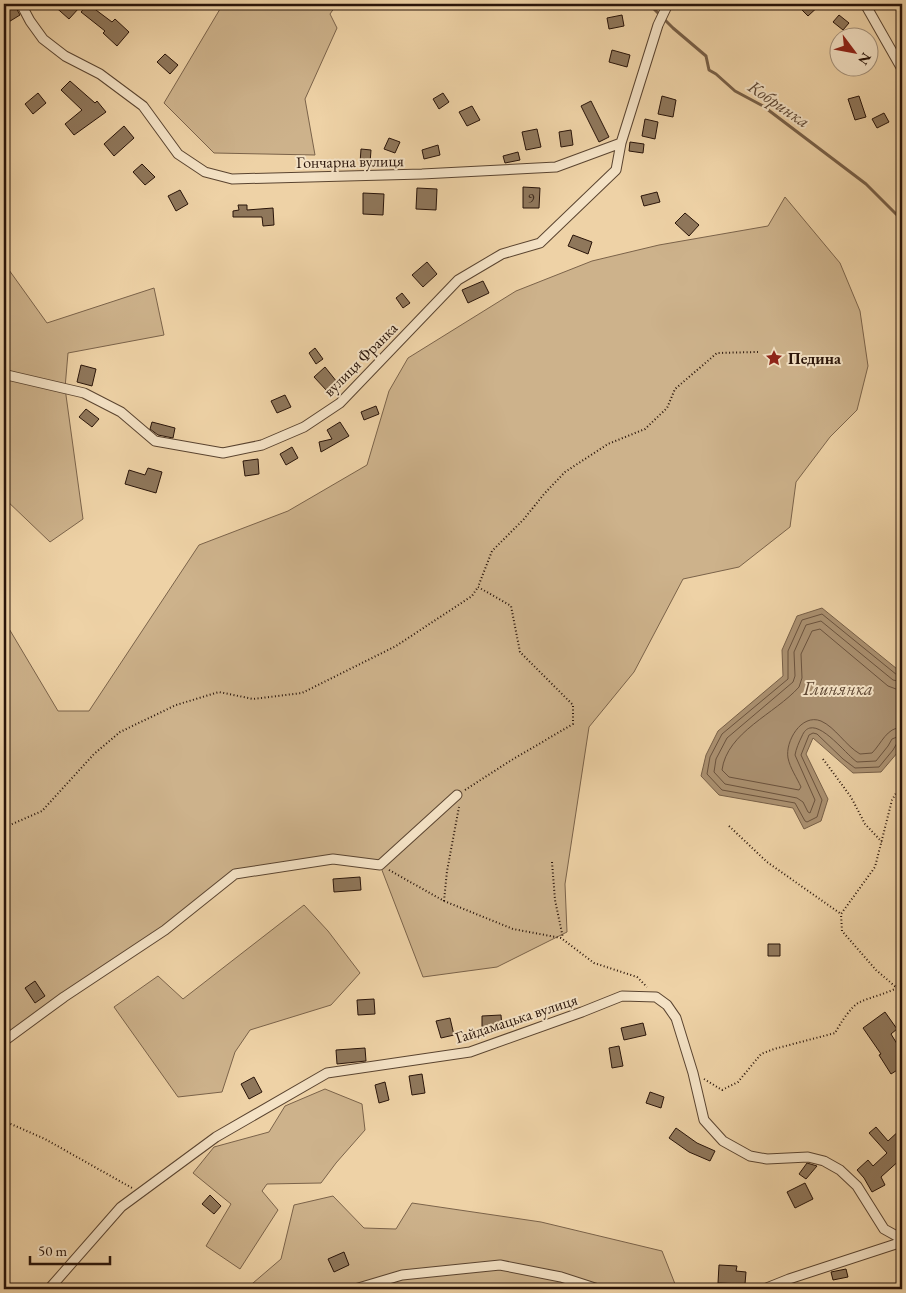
<svg xmlns="http://www.w3.org/2000/svg" width="906" height="1293" viewBox="0 0 906 1293" font-family="'EB Garamond',serif">
	<style>
		.green { fill: #cdb28b; stroke: #7b634a }
		.water { fill: #ab9171; stroke: #775f47 }
		.lines { fill: none; stroke-linecap: round; stroke-linejoin: round }
		.shore { stroke: #6a523d; stroke-width: 1 }
		.stream { stroke: #775f47; stroke-width: 3 }
		.building { fill: #8f775b; stroke: #291409 }
		.minor-casing { stroke: #5a4430; stroke-width: 11 }
		.path { stroke: #291409; stroke-width: 2; stroke-dasharray: 1 2.5; stroke-linecap: butt }
		.minor { stroke: #f4e2c5; stroke-width: 9 }
		.labels { text-anchor: middle; stroke-width: 4; stroke-linejoin: round; paint-order: stroke }
		.number-label { font-size: 14px; fill: #422d1e }
		.street-label { font-size: 16px; fill: #291409; stroke: #f4e2c5 }
		.poi-label { font-size: 16px; font-weight: bold; fill: #291409; stroke: #f4e2c5; text-anchor: start }
		.water-label { font-size: 18px; font-style: italic; fill: #5d4633; stroke: #f4e2c5 }
	</style>
	<rect width="100%" height="100%" fill="#eed2a6"/>
	<filter id="stains"><feTurbulence type="fractalNoise" baseFrequency=".004" numOctaves="4"/><feColorMatrix values="0 0 0 0 .2 0 0 0 0 .09 0 0 0 0 .02 0 0 0 .5 -.17"/></filter>
	<radialGradient id="worn" r=".72"><stop offset=".6" stop-color="#630" stop-opacity="0"/><stop offset="1" stop-color="#630" stop-opacity=".3"/></radialGradient>
	<path class="green" d="M223,4h114l-7,10 7,14 -32,71 10,56 -101,-2 -50,-50z
		M785,197l55,66 20,48 8,55 -11,44 -27,27 -34,45 -6,45 -51,40 -56,12 -49,93 -45,55 -24,157 2,48 -70,35 -74,10 -43,-112 -47,-6 -98,15 -231,167v-415l4,1 50,84h31l110,-166 89,-34 79,-46 22,-74 19,-33 108,-67 76,-30 67,-16 109,-19z
		M4,263l43,60 107,-35 10,47 -96,18 -3,35 18,131 -33,23 -46,-44v-121l3,-2 2,-13 -5,-11z
		M304,905l24,26 32,42 -29,32 -81,25 -15,22 -13,40 -44,5 -64,-90 44,-31 25,23z
		M325,1089l37,15 3,26 -29,33 -15,20 -54,1 -5,7 16,19 -38,59 -34,-23 25,-42 -38,-31 21,-26 55,-15 16,-26z
		M333,1196l31,32 32,1 16,-26 129,19 121,29 15,38h-431l35,-30 13,-54z"/>
	<path class="water" d="M822,608l80,65v67l-4,12 -17,20 -28,1 -40,-35 -7,16 22,45 -7,22 -17,8 -11,-21 -74,-13 -18,-19 5,-21 12,-24 65,-55 -1,-26 15,-34z"/>
	<g class="lines">
		<path class="shore" d="M902,676l-5,-1 -75,-61 -20,6 -14,31v28l-66,55 -12,23 -3,17 15,16 73,13 10,18 2,1 10,-5 5,-17 -21,-45 8,-20 4,-2 4,1 26,25 12,9 24,-1 14,-17 4,-7 5,-2
			M902,682l-9,-2 -72,-59 -15,4 -12,27 1,24 -2,6 -66,56 -11,21 -2,13 11,12 72,14 6,4 5,10 2,1 5,-13 -20,-45c1,-6 4,-13 7,-19 11,-26 42,17 55,26l19,-1 12,-15 4,-7 10,-4
			M902,690l-6,-1 -8,-3 -68,-57 -8,2 -11,23 1,24 -3,9c-24,27 -72,45 -77,83l7,7 70,13 2,-3c-4,-9 -11,-19 -13,-29 -3,-16 13,-45 33,-37 14,6 25,25 39,33l12,-1c10,-10 14,-25 30,-26"/>
		<path class="stream" d="M649,4l24,24 33,28 3,14 7,4 19,17 28,15 103,78 36,36"/>
	</g>
	<path class="building" d="M4,4h10l6,11 -13,8 -3,-5v-8l3,-2z
		M52,4h22l5,4 -10,11z
		M88,4l24,18 3,-3 14,13 -12,14 -14,-13 2,-2 -24,-19z
		M796,4h25l-13,12z
		M622,15l2,11 -15,3 -2,-11z
		M839,15l10,8 -6,7 -10,-8z
		M612,50l18,5 -3,12 -18,-5z
		M165,54l13,11 -8,9 -13,-12z
		M70,81l25,22 2,-2 9,11 -32,23 -9,-11 17,-14 -21,-20z
		M38,93l8,10 -13,11 -8,-10z
		M443,93l6,9 -10,7 -6,-10z
		M662,96l14,4 -3,17 -15,-3z
		M859,96l7,21 -11,3 -7,-21z
		M591,101l18,36 -10,5 -18,-36z
		M472,106l8,14 -13,6 -8,-14z
		M884,113l5,9 -12,6 -5,-9z
		M645,119l13,3 -3,17 -13,-3z
		M124,126l10,12 -20,18 -10,-12z
		M537,129l4,18 -15,3 -4,-18z
		M571,130l2,15 -12,2 -2,-15z
		M389,138l11,4 -5,11 -11,-4z
		M630,142l14,2 -1,9 -14,-2z
		M438,145l2,10 -16,4 -2,-9z
		M361,149l10,1 -1,13h-10z
		M518,152l2,8 -15,3 -2,-7z
		M142,164l13,13 -10,8 -12,-13z
		M523,187l17,1 -1,20h-16z
		M417,188l20,1 -1,21 -20,-1z
		M180,190l8,14 -12,7 -8,-15z
		M657,192l3,10 -16,4 -3,-10z
		M363,193l21,1 -1,21 -20,-1z
		M238,205h9v5l26,-2 1,17 -11,1 -1,-9h-29v-6l6,-1z
		M685,213l14,12 -10,11 -14,-13z
		M573,235l19,7 -4,12 -20,-8z
		M427,262l10,12 -14,13 -11,-12z
		M483,281l6,12 -21,10 -6,-13z
		M402,293l8,10 -7,5 -7,-10z
		M315,348l8,11 -7,5 -7,-11z
		M81,365l15,4 -4,17 -15,-4z
		M325,367l12,15 -10,9 -13,-14z
		M285,395l6,12 -14,6 -6,-12z
		M376,406l3,8 -15,6 -3,-8z
		M86,409l13,10 -7,8 -13,-10z
		M152,422l23,6 -2,10 -15,-3 -8,-6z
		M340,422l9,14 -28,16 -2,-10 13,-3 -5,-9z
		M292,447l6,11 -12,7 -6,-11z
		M258,459l1,15 -14,2 -2,-15z
		M148,468l14,4 -6,21 -31,-9 4,-14 16,5z
		M360,877l1,13 -27,2 -1,-13z
		M768,944h12v12h-12z
		M35,981l10,15 -10,7 -10,-15z
		M374,999l1,15 -17,1 -1,-15z
		M885,1012l12,17 -6,5 11,18v15l-11,7 -12,-19 2,-1 -18,-26z
		M501,1015l1,12 -20,2v-13z
		M450,1018l4,17 -13,3 -5,-17z
		M643,1023l3,12 -22,5 -3,-12z
		M619,1046l4,20 -11,2 -3,-20z
		M365,1048l1,13 -29,3 -1,-14z
		M422,1074l3,19 -13,2 -3,-19z
		M254,1077l8,15 -13,7 -8,-15z
		M385,1082l4,18 -10,3 -4,-18z
		M650,1092l14,5 -3,11 -15,-5z
		M876,1127l12,14 14,-13v30l-21,19 4,8 -13,7 -8,-14 -7,-8 11,-10 5,6 14,-13 -18,-20z
		M676,1128l21,15 18,8 -5,10 -21,-9 -20,-14z
		M807,1163l10,3 -11,13 -7,-5z
		M805,1183l8,16 -18,9 -8,-16z
		M210,1195l11,11 -7,8 -12,-10z
		M344,1252l5,13 -15,7 -6,-13z
		M719,1265l18,1 -1,5 10,1 -1,12 -27,-1z
		M846,1269l2,8 -15,3 -2,-8z"/>
	<g class="lines">
		<g class="minor-casing">
			<path id="minor" d="M21,4l9,17 13,18 22,17 35,18 43,32 35,48 27,18 27,7 190,-5 134,-7 65,-24 37,-118 10,-21
				M865,4l37,65
				M4,376l3,-1 77,18 37,19 34,29 68,12 39,-8 42,-18 36,-24 118,-123 44,-26 38,-11 76,-73 5,-27
				M4,1041l60,-44 101,-67 70,-56 98,-15 47,6 77,-70
				M49,1289l72,-82 95,-70 111,-64 143,-21 112,-40 40,-16 34,1 11,8 9,13 17,55 11,47 19,21 27,15 17,3 41,-2 16,4 16,9 17,16 27,43 18,10
				M355,1289l47,-14 98,-10 61,12 37,12
				M764,1289l25,-10 113,-37"/>
		</g>
		<path class="path" d="M823,759l28,38 14,27 17,18
			M465,790l45,-29 63,-37v-19l-53,-53 -9,-46 -33,-19 14,-36 32,-32 20,-25 21,-22 43,-28 37,-15 22,-21 8,-19 42,-36 41,-1
			M729,826l38,36 74,52
			M4,831l6,-6 32,-14 52,-57 26,-22 56,-27 43,-13 34,7 49,-6 94,-47 76,-50 6,-9
			M552,862l3,38 8,38
			M389,870l55,31 69,28 48,9 33,25 43,14 10,10
			M444,901l3,-30 12,-64
			M704,1079l18,11 16,-8 23,-28 13,-5 61,-16c5,-9 16,-27 25,-31 11,-5 25,-8 37,-14l-21,-18 -34,-39 -1,-17 34,-47 17,-67 10,-17
			M4,1121l41,18 87,49"/>
		<use href="#minor" class="minor"/>
	</g>
	<defs>
		<g id="sight-bare" transform="scale(1.35)"><path d="M0-6L1.8-2.2L6-1.7L2.9 1.2L3.7 5.4L0 3.3L-3.7 5.4L-2.9 1.2L-6-1.7L-1.8-2.2Z" fill="#8f2418" stroke="#f4e2c5" stroke-width="2.5" paint-order="stroke"/></g>
	</defs>
	<g fill-rule="evenodd">
		<use href="#sight-bare" x="774" y="358"/>
	</g>
	<g class="labels">
		<g class="number-label">
			<text x="531" y="203">9</text>
		</g>
		<g class="street-label">
			<text transform="translate(350 161) rotate(-1)" y="6">Гончарна вулиця</text>
			<text transform="translate(360 359) rotate(-45)" y="6">вулиця Франка</text>
			<text transform="translate(516 1018) rotate(-18)" y="6">Гайдамацька вулиця</text>
		</g>
		<g class="poi-label">
			<text x="788" y="364">Педина</text>
		</g>
		<g class="water-label">
			<text transform="translate(779 104) rotate(34)" y="6">Кобринка</text>
			<text x="838" y="695">Глинянка</text>
		</g>
	</g>
	<rect width="906" height="1293" fill="none" stroke="#eed2a6" stroke-width="20"/>
	<rect x="5" y="5" width="896" height="1283" fill="none" stroke="#291409" stroke-width="2.5"/>
	<rect x="10" y="10" width="886" height="1273" fill="none" stroke="#291409"/>
	<g transform="translate(854 52) rotate(122)"><circle r="24" fill="#f4e2c5" stroke="#a3907a"/>
	<path d="M0-4L9 19L0 12L-9 19Z" fill="#8f2418"/>
	<text y="-8" font-size="14" font-weight="bold" text-anchor="middle" fill="#291409">N</text>
	</g>
	<path d="M30 1256v8h80v-8" fill="none" stroke="#291409" stroke-width="2.5"/>
	<text x="38" y="1256" font-size="15" fill="#291409" stroke="#f4e2c5" stroke-width="4" paint-order="stroke">50 m</text>
	<rect width="100%" height="100%" filter="url(#stains)"/>
	<rect width="100%" height="100%" fill="url(#worn)"/>
</svg>
